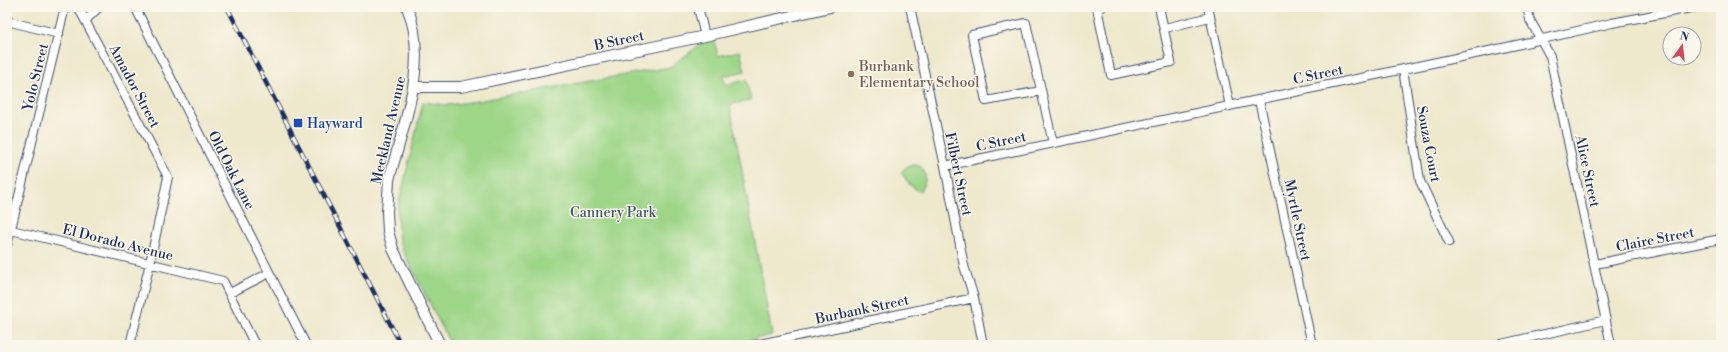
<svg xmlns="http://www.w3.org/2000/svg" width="1728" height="352" viewBox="0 0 1728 352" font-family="'Libre Bodoni',serif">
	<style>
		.park { fill: #9ed688; stroke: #5c8273 }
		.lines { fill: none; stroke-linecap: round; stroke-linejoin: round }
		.minor-casing { stroke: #3b4b6e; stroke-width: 10 }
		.tertiary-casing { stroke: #3b4b6e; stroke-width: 12 }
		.minor { stroke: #fff; stroke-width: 8 }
		.tertiary { stroke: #fff; stroke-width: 10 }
		.rail-casing { stroke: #1b2f5e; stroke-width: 4.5 }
		.rail { stroke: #fbf7ec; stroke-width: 3; stroke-dasharray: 9; stroke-linecap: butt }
		.education-dot { fill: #8d6e63; stroke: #fbf7ec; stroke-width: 1.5 }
		.transit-dot { fill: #1a4fb4; stroke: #fbf7ec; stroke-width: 1.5 }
		.labels { text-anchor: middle; stroke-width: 3; stroke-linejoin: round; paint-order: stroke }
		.street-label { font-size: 14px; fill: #1b2f5e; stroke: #fbf7ec }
		.education-label { font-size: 14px; fill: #785e54; stroke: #fbf7ec; text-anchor: start }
		.transit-label { font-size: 14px; fill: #164399; stroke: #fbf7ec; text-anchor: start }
		.park-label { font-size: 14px; fill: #3c5968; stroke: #fbf7ec }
	</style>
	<rect width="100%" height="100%" fill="#fbf7ec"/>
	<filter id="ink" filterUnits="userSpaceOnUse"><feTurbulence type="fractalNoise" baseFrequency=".025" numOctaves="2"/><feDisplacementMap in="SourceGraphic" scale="8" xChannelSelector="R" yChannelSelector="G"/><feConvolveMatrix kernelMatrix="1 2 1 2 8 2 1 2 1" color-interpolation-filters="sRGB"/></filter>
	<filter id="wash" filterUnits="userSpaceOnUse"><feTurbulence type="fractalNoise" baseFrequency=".012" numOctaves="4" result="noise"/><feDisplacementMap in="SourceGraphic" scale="16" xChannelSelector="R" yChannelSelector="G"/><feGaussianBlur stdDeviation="0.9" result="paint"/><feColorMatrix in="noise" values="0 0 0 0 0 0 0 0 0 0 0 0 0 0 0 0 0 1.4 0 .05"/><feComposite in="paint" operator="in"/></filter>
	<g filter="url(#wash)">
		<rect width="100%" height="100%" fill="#eee8cc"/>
		<path class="park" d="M713,35l5,21 22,-5 5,20 -22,5 2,9 21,-5 5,20 -21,5 42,230 -46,10h-275l-52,-102 -2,-32 26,-109 24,3 30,-4 193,-34z
			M913,165l7,1c8,8 6,17 0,26l-10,-7 -9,-13 5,-5z"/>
	</g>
	<g filter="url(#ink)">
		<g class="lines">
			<g class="minor-casing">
				<path id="minor" d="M78,7l90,170 -18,86 -20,82
					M135,7l171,338
					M698,7l7,29
					M910,7l35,159 19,100 10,32 9,47
					M1102,7l-5,1 14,67 60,-13 -12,-55
					M1208,7l22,99
					M1527,7l3,13 20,36 61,289
					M86,20l13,-13
					M7,21l52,13
					M1165,28l45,-11
					M1403,69l17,112 29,61
					M1041,91l-55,10 -14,-66 54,-12 24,107 3,13
					M1259,100l53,245
					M945,166l558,-118 109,-25 84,-16
					M7,229l216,52 32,64
					M7,245l58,-238
					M1595,264l126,-25
					M230,293l39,-20
					M755,345l219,-47
					M1497,345l109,-25"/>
			</g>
			<g class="tertiary-casing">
				<path id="tertiary" d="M407,7c23,55 -4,118 -18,173l-2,32 1,19 5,18 47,96
					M413,87h48l244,-51 125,-29"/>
			</g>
			<use href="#minor" class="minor"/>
			<use href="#tertiary" class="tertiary"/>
			<g class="rail-casing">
				<path id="rail" d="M227,7l174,338"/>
			</g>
			<use href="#rail" class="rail"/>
		</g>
	</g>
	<circle class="education-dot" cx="851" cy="74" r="4"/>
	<rect class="transit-dot" x="293" y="118" width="10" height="10" rx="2"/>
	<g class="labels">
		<g class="street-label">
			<text transform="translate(619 40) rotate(-12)" y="5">B Street</text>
			<text transform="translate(1318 74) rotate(-12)" y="5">C Street</text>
			<text transform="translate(35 77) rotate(-76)" y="5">Yolo Street</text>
			<text transform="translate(135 86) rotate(62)" y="5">Amador Street</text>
			<text transform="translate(388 130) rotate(-77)" y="5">Meekland Avenue</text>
			<text transform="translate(1001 141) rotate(-12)" y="5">C Street</text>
			<text transform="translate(1429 144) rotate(79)" y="5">Souza Court</text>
			<text transform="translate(232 170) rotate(63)" y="5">Old Oak Lane</text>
			<text transform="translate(1588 171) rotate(78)" y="5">Alice Street</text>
			<text transform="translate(959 174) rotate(78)" y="5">Filbert Street</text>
			<text transform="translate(1298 220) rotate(78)" y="5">Myrtle Street</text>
			<text transform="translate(1655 239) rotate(-11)" y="5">Claire Street</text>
			<text transform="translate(118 242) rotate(14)" y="5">El Dorado Avenue</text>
			<text transform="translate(862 309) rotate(-12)" y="5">Burbank Street</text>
		</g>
		<g class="education-label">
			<text x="859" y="71">Burbank<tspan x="859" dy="16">Elementary School</tspan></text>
		</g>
		<g class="transit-label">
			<text x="307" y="128">Hayward</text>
		</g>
		<g class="park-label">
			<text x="613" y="217">Cannery Park</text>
		</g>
	</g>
	<rect width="1728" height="352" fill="none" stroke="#fbf7ec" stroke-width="24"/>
	<g transform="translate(1682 46) rotate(15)"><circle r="19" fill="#fbf7ec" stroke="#a1a7b3"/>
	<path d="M0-3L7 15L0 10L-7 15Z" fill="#d1495b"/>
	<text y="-6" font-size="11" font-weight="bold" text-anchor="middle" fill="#1b2f5e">N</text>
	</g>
</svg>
